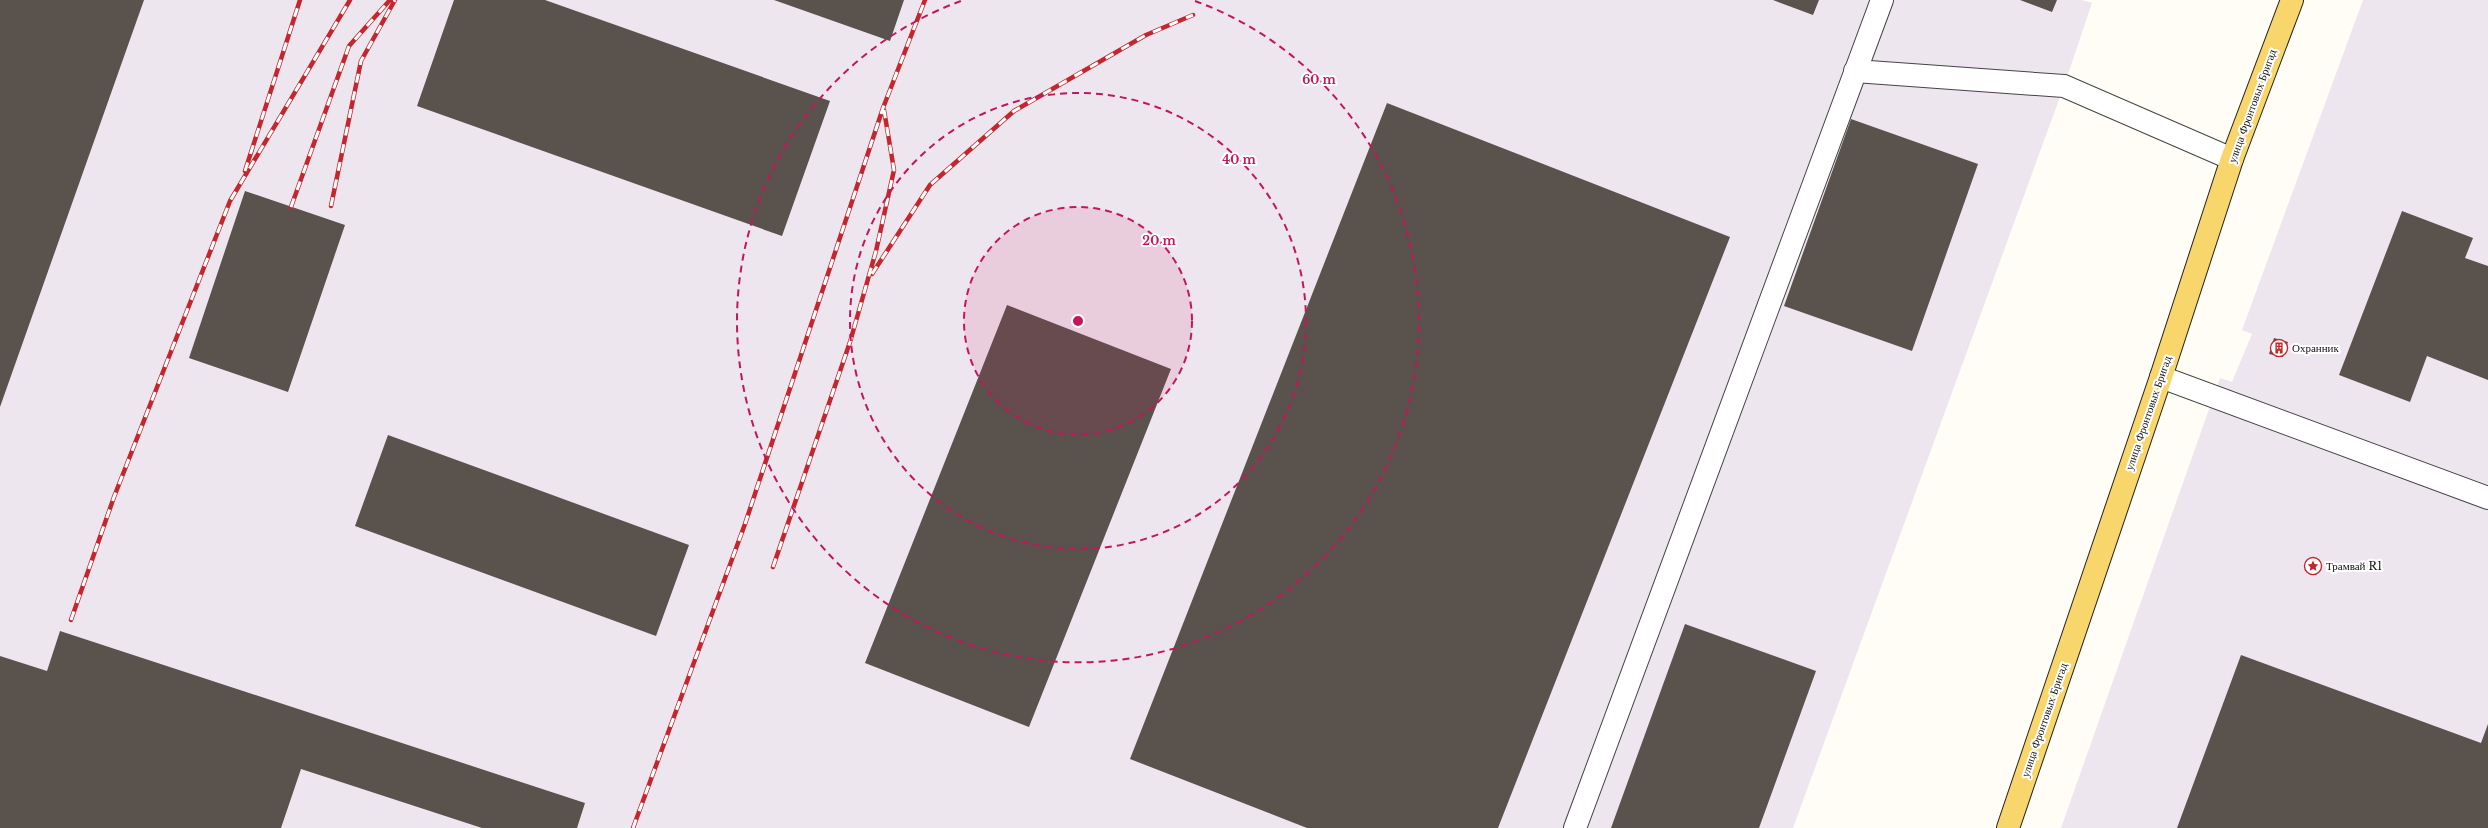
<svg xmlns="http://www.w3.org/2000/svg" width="2488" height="828" viewBox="0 0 2488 828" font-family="'Libre Baskerville',serif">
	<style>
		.industrial { fill: #eee6ef }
		.building { fill: #5a524d }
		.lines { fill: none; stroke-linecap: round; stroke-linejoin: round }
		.minor-casing { stroke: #444; stroke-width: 24 }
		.major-casing { stroke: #222; stroke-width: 24 }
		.minor { stroke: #fff; stroke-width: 22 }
		.major { stroke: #f9d66b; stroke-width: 22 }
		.rail-casing { stroke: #c4262e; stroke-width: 4.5 }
		.rail { stroke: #fff; stroke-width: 3; stroke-dasharray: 9; stroke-linecap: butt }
		.ring { fill: none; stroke: #c2185b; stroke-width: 2; stroke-dasharray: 7 5 }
		.labels { text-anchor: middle; stroke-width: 4; stroke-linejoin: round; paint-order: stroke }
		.street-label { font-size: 11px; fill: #111; stroke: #fff }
		.poi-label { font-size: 11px; fill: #111; stroke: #fff; text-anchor: start }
		.centre { fill: #c2185b; stroke: #fff; stroke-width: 2 }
		.ring-label { font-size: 12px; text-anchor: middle; font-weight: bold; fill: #c2185b; stroke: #fff; stroke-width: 4; stroke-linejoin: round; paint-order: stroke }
	</style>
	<rect width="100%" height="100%" fill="#fffdf5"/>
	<path class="industrial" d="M0,0h2082l10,3 -28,83 -271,742h-1793z
		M2363,0h125v828h-427l159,-450 12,4 20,-48 -10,-4z"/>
	<path class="building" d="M0,0h144l-144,407z
		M454,0h91l285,101 -48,135 -365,-130z
		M774,0h130l-14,41z
		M1773,0h46l-6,15z
		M2020,0h37l-5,12z
		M1387,103l343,134 -232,591h-191l-177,-69z
		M1851,119l127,45 -66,187 -128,-45z
		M245,191l100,34 -57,167 -99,-34z
		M2402,211l71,27 -8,20 23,8v114l-61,-24 -17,46 -71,-27z
		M1007,305l164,64 -142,358 -164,-64z
		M2274,338l14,4 -5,15 -14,-3z
		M388,435l301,110 -33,91 -301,-110z
		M1685,624l131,47 -57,157h-148z
		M60,631l525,172 -8,25h-95l-181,-59 -20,59h-281v-172l47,15z
		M2241,655l240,88 7,-19v104h-311z"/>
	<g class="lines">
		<g class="minor-casing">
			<path id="minor" d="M1855,71l209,15 168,73
				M2161,377l327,121
				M1575,828l307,-828"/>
		</g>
		<g class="major-casing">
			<path id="major" d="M2008,828l153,-451 71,-218 60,-159"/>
		</g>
		<use href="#minor" class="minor"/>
		<use href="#major" class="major"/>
		<g class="rail-casing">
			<path id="rail" d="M245,171l55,-171
				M331,206l30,-145 34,-61
				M291,207l58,-161 41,-46
				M872,274l58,-89 84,-74 132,-76 47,-20
				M773,567l77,-225 26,-91 18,-81 -10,-60
				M71,620l43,-123 116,-296 120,-201
				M633,828l112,-304 138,-416 42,-108"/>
		</g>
		<use href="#rail" class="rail"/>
	</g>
	<circle cx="1078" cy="321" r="114" fill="#c2185b" fill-opacity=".12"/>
	<g class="ring">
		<circle cx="1078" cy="321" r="114"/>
		<circle cx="1078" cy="321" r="228"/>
		<path d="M1195 1A341 341 0 1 1 961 1"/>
	</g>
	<defs>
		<g id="building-ring" transform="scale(0.9)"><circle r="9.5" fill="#fff" stroke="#c4262e" stroke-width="1.5"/><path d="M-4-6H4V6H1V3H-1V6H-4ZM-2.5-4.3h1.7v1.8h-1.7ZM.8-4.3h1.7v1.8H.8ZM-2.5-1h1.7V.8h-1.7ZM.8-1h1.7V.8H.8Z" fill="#c4262e"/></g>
		<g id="sight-ring" transform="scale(0.9)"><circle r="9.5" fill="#fff" stroke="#c4262e" stroke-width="1.5"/><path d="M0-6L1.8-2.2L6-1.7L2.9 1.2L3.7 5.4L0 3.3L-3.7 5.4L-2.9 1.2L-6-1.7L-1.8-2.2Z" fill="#c4262e"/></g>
	</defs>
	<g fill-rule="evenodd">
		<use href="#building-ring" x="2279" y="348"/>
		<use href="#sight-ring" x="2313" y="566"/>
	</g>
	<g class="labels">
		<g class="street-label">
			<text transform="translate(2252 106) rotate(-70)" y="4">улица Фронтовых Бригад</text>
			<text transform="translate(2148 413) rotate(-71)" y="4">улица Фронтовых Бригад</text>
			<text transform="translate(2044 720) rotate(-71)" y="4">улица Фронтовых Бригад</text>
		</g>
		<g class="poi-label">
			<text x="2292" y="352">Охранник</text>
			<text x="2326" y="570">Трамвай R1</text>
		</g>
	</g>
	<circle cx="1078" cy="321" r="6" class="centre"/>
	<g class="ring-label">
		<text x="1319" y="84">60 m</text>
		<text x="1239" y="164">40 m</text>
		<text x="1159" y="245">20 m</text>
	</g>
</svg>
